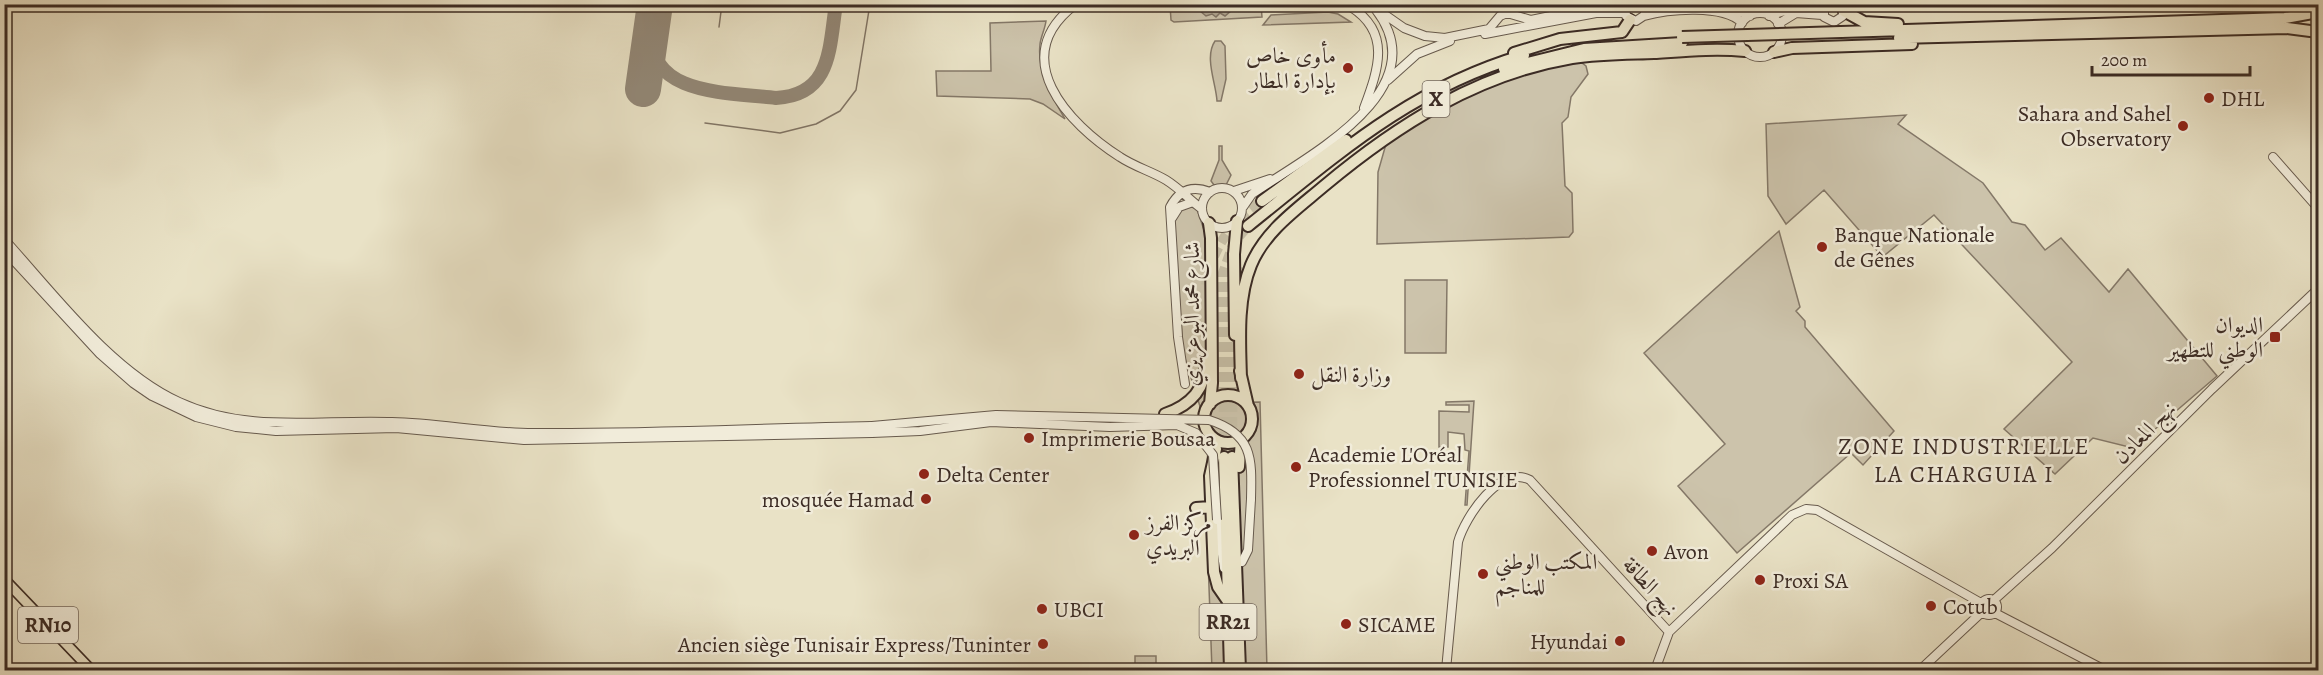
<svg xmlns="http://www.w3.org/2000/svg" width="2323" height="675" viewBox="0 0 2323 675" font-family="Alegreya,Amiri,serif">
	<style>
		.green { fill: #ccc3ab; stroke: #847868; stroke-width: 1.5 }
		.water { fill: #aea48f; stroke: #807465; stroke-width: 1.5 }
		.lines { fill: none; stroke-linecap: round; stroke-linejoin: round }
		.stream { stroke: #807465; stroke-width: 1.5 }
		.taxiway { stroke: #928776; stroke-width: 14 }
		.runway { stroke: #928776; stroke-width: 36 }
		.highway-tunnel { stroke: #c6bea6; stroke-width: 10; stroke-dasharray: 10 5; stroke-linecap: butt }
		.minor-casing { stroke: #675a4d; stroke-width: 10 }
		.major-casing { stroke: #3c2c25; stroke-width: 12 }
		.highway-casing { stroke: #3c2c25; stroke-width: 14 }
		.minor { stroke: #f1ecda; stroke-width: 8 }
		.major { stroke: #e9e2c6; stroke-width: 9 }
		.highway { stroke: #e9e2c6; stroke-width: 10 }
		.minor-bridge-casing { stroke: #675a4d; stroke-width: 10; stroke-linecap: butt }
		.highway-bridge-casing { stroke: #3c2c25; stroke-width: 14; stroke-linecap: butt }
		.minor-bridge { stroke: #f1ecda; stroke-width: 8 }
		.highway-bridge { stroke: #e9e2c6; stroke-width: 10 }
		.poi-dot { fill: #8f2418; stroke: #f1ecda; stroke-width: 2 }
		.labels { text-anchor: middle; stroke-width: 5; stroke-linejoin: round; paint-order: stroke }
		.shield { fill: #f1ecda; stroke: #72665b; stroke-width: 1.5 }
		.shield-label { font-size: 21px; font-weight: bold; fill: #3c2c25 }
		.poi-label { font-size: 22px; fill: #3c2c25; stroke: #f1ecda; text-anchor: start }
		.street-label { font-size: 22px; fill: #3c2c25; stroke: #f1ecda }
		.neighbourhood-label { font-size: 24px; letter-spacing: 1.5px; fill: #3c2c25; stroke: #f1ecda }
	</style>
	<rect width="100%" height="100%" fill="#e9e2c6"/>
	<filter id="stains"><feTurbulence type="fractalNoise" baseFrequency=".00333" numOctaves="4"/><feColorMatrix values="0 0 0 0 .2 0 0 0 0 .09 0 0 0 0 .02 0 0 0 .5 -.17"/></filter>
	<radialGradient id="worn" r=".72"><stop offset=".6" stop-color="#630" stop-opacity="0"/><stop offset="1" stop-color="#630" stop-opacity=".3"/></radialGradient>
	<path class="green" d="M1170,5h91l1,12 -88,5 -3,-2z
		M2264,5h54v4l-13,4 -44,1z
		M1328,12l10,2 13,8 -88,3 8,-10z
		M1046,21c-1,8 -5,15 -6,23 -3,28 11,51 25,75l-22,-15 -13,-5 -93,-3 -1,-25h55l-1,-48z
		M1215,41h6l4,5 1,33 -5,22h-4c-1,-18 -13,-44 -2,-60z
		M1578,60l8,6 2,8 -17,23 -3,20 -6,6 3,63 7,7 1,39 -4,5 -192,7 1,-72 12,-42 103,-52z
		M1906,115l-8,9 85,59 29,39 13,3 20,25 16,-12 48,54 19,-23 89,107 -84,72 -40,-10 -38,36 -51,-45 68,-67 -138,-147 -54,44v-5l-56,-64 -38,34 -18,-28 -2,-72z
		M1219,146h3v14l9,15 -5,10h-12l-3,-4 8,-21z
		M1189,206l8,3 10,30 6,164 47,-1 7,268h-55l-6,-166 2,-62 -5,-26 -20,-64 -9,-131 2,-8z
		M1779,231l21,76 -4,4 9,10v6l89,104 -31,34 -12,-12 -114,100 -59,-67 47,-42 -81,-91z
		M1405,280h42l-1,73h-41z
		M1474,401l-7,104h-2l4,-54 -4,-1 -1,-16 -16,-2v15h-9v-36l30,1v-7h-23v-3z
		M1135,656h21v12l-21,1z"/>
	<path class="water" d="M1212,5h14l6,5 -7,6 -5,-3 -4,4 -4,-3 -6,2 -6,-5 6,-6z"/>
	<g class="lines">
		<path class="stream" d="M719,27l3,-23
			M705,123l75,10 36,-9 24,-13 16,-21 14,-86"/>
		<path class="taxiway" d="M651,33c-2,64 80,59 125,65 56,-3 53,-50 60,-94"/>
		<path class="runway" d="M643,89l12,-85"/>
		<path class="highway-tunnel" d="M1206,285c6,-37 25,-63 56,-84
			M1237,292l7,-29
			M1224,457l-1,-184 11,-31 14,-16
			M1232,457l1,-132"/>
		<g class="minor-casing">
			<path id="minor" d="M1076,4c-71,53 -8,120 44,153 15,10 31,14 46,23 13,8 24,20 36,29
				M1649,4h33
				M1721,4l29,12
				M1824,4v13l10,5 9,-6 -1,-12
				M1371,5l33,23 21,8 20,2 44,-9 11,-13 7,-3 24,7 59,-12 35,-3 1,11 10,5 9,-6v-11
				M1351,7c41,26 27,63 13,101
				M1738 35a22 22 0 1 1 44 0a22 22 0 1 1-44 0Z
				M1644,16c24,-7 80,-12 98,7
				M1769,16l37,-12
				M1778,24l18,-11 26,2
				M1485,34l111,-21h28
				M1388,80l29,-26 33,-13
				M2273,157l45,51
				M1202 208a20 20 0 1 1 40 0a20 20 0 1 1-40 0Z
				M1234,191l36,-12
				M1243,207l9,-13c52,-36 187,-103 124,-184
				M1172,218l7,-11 14,-5
				M4,239c50,55 107,132 175,163 69,32 140,17 213,20 47,1 94,11 141,11 113,1 226,-5 339,-7
				M4,250l96,104 33,29 19,13 44,21 40,10 40,4 120,-3 128,12 348,-7
				M1185,384l-7,-47 -8,-130c9,-17 22,-22 40,-15
				M1217,520l7,48
				M1242,562l6,-12 3,-51
				M1981 607a8 8 0 1 1 16 0a8 8 0 1 1-16 0Z
				M1994,600l58,-52 160,-159 106,-100
				M1995,613l110,57
				M1446,670l12,-128c7,-25 42,-78 72,-62l139,152
				M1655,670l14,-38 123,-117 14,-6 11,1 164,93
				M1920,670l62,-58"/>
		</g>
		<g class="major-casing">
			<path id="major" d="M4,579l87,91"/>
		</g>
		<g class="highway-casing">
			<path id="highway" d="M1844,11l20,11 34,2
				M1841,32l444,-14 33,-6
				M1899,38l388,-10 31,4
				M1774,52l18,-4 120,-4
				M1514,53l46,-14 62,-7 8,-12
				M1504,69l80,-20 98,-6
				M1262,201l84,-61
				M1209,223l2,15 1,145 -2,21
				M1248,226c90,-72 163,-138 276,-171
				M1235,335l-1,-81 3,-33
				M1240,371l8,35
				M1241,378c-1,-36 -4,-79 10,-113 14,-34 46,-56 73,-79 73,-61 153,-112 248,-128 27,-4 55,-4 82,-5 30,-2 61,-5 91,-2
				M1204 419a24 24 0 1 1 48 0a24 24 0 1 1-48 0Z
				M1165,414c26,-9 41,-25 41,-53
				M1212,437l4,12 -6,27 4,96 4,15 9,13
				M1224,457l6,213
				M1232,457l8,213
				M1239,467l2,-28
				M1196,508l15,-1"/>
		</g>
		<use href="#minor" class="minor"/>
		<use href="#major" class="major"/>
		<use href="#highway" class="highway"/>
		<g class="minor-bridge-casing">
			<path id="minor-bridge" d="M872,426l124,-11 213,5c44,14 43,38 42,79
				M872,433l48,-2 71,-9 119,5 67,-2 19,8 17,22 4,65"/>
		</g>
		<g class="highway-bridge-casing">
			<path id="highway-bridge" d="M1682,37l159,-5"/>
		</g>
		<use href="#minor-bridge" class="minor-bridge"/>
		<use href="#highway-bridge" class="highway-bridge"/>
	</g>
	<g class="poi-dot">
		<circle cx="1348" cy="68" r="6"/>
		<circle cx="2209" cy="98" r="6"/>
		<circle cx="2183" cy="126" r="6"/>
		<circle cx="1822" cy="247" r="6"/>
		<rect x="2269" y="331" width="12" height="12" rx="3"/>
		<circle cx="1299" cy="374" r="6"/>
		<circle cx="1029" cy="438" r="6"/>
		<circle cx="1296" cy="467" r="6"/>
		<circle cx="924" cy="474" r="6"/>
		<circle cx="926" cy="499" r="6"/>
		<circle cx="1134" cy="535" r="6"/>
		<circle cx="1652" cy="551" r="6"/>
		<circle cx="1483" cy="574" r="6"/>
		<circle cx="1760" cy="580" r="6"/>
		<circle cx="1931" cy="606" r="6"/>
		<circle cx="1042" cy="609" r="6"/>
		<circle cx="1346" cy="624" r="6"/>
		<circle cx="1620" cy="641" r="6"/>
		<circle cx="1043" cy="644" r="6"/>
	</g>
	<g class="labels">
		<g class="shield">
			<rect x="1422.5" y="81" width="27" height="36" rx="4.5"/>
			<rect x="1199.5" y="604" width="57" height="36" rx="4.5"/>
			<rect x="18" y="607" width="60" height="36" rx="4.5"/>
		</g>
		<g class="shield-label">
			<text x="1436" y="106">X</text>
			<text x="1228" y="629">RR21</text>
			<text x="48" y="632">RN10</text>
		</g>
		<g class="poi-label">
			<text x="1336" y="63" text-anchor="end">مأوى خاص<tspan x="1336" dy="25">بإدارة المطار</tspan></text>
			<text x="2221" y="106">DHL</text>
			<text x="2171" y="121" text-anchor="end">Sahara and Sahel<tspan x="2171" dy="25">Observatory</tspan></text>
			<text x="1834" y="242">Banque Nationale<tspan x="1834" dy="25">de Gênes</tspan></text>
			<text x="2263" y="332" text-anchor="end">الديوان<tspan x="2263" dy="25">الوطني للتطهير</tspan></text>
			<text x="1311" y="382">وزارة النقل</text>
			<text x="1041" y="446">Imprimerie Bousaa</text>
			<text x="1308" y="462">Academie L'Oréal<tspan x="1308" dy="25">Professionnel TUNISIE</tspan></text>
			<text x="936" y="482">Delta Center</text>
			<text x="914" y="507" text-anchor="end">mosquée Hamad</text>
			<text x="1146" y="530">مركز الفرز<tspan x="1146" dy="25">البريدي</tspan></text>
			<text x="1664" y="559">Avon</text>
			<text x="1495" y="569">المكتب الوطني<tspan x="1495" dy="25">للمناجم</tspan></text>
			<text x="1772" y="588">Proxi SA</text>
			<text x="1943" y="614">Cotub</text>
			<text x="1054" y="617">UBCI</text>
			<text x="1358" y="632">SICAME</text>
			<text x="1608" y="649" text-anchor="end">Hyundai</text>
			<text x="1031" y="652" text-anchor="end">Ancien siège Tunisair Express/Tuninter</text>
		</g>
		<g class="street-label">
			<text transform="translate(1191 314) rotate(-90)" y="8">شارع محمد البوعزيزي</text>
			<text transform="translate(2144 432) rotate(-45)" y="8">نهج المعادن</text>
			<text transform="translate(1651 586) rotate(48)" y="8">نهج الطاقة</text>
		</g>
		<g class="neighbourhood-label">
			<text x="1964" y="454">ZONE INDUSTRIELLE<tspan x="1964" dy="28">LA CHARGUIA I</tspan></text>
		</g>
	</g>
	<rect width="2323" height="675" fill="none" stroke="#e9e2c6" stroke-width="24"/>
	<rect x="6" y="6" width="2311" height="663" fill="none" stroke="#3c2c25" stroke-width="3"/>
	<rect x="12" y="12" width="2299" height="651" fill="none" stroke="#3c2c25" stroke-width="1.5"/>
	<path d="M2092 66v9h158v-9" fill="none" stroke="#3c2c25" stroke-width="3"/>
	<text x="2101" y="66" font-size="18" fill="#3c2c25" stroke="#f1ecda" stroke-width="4.5" paint-order="stroke">200 m</text>
	<rect width="100%" height="100%" filter="url(#stains)"/>
	<rect width="100%" height="100%" fill="url(#worn)"/>
</svg>
